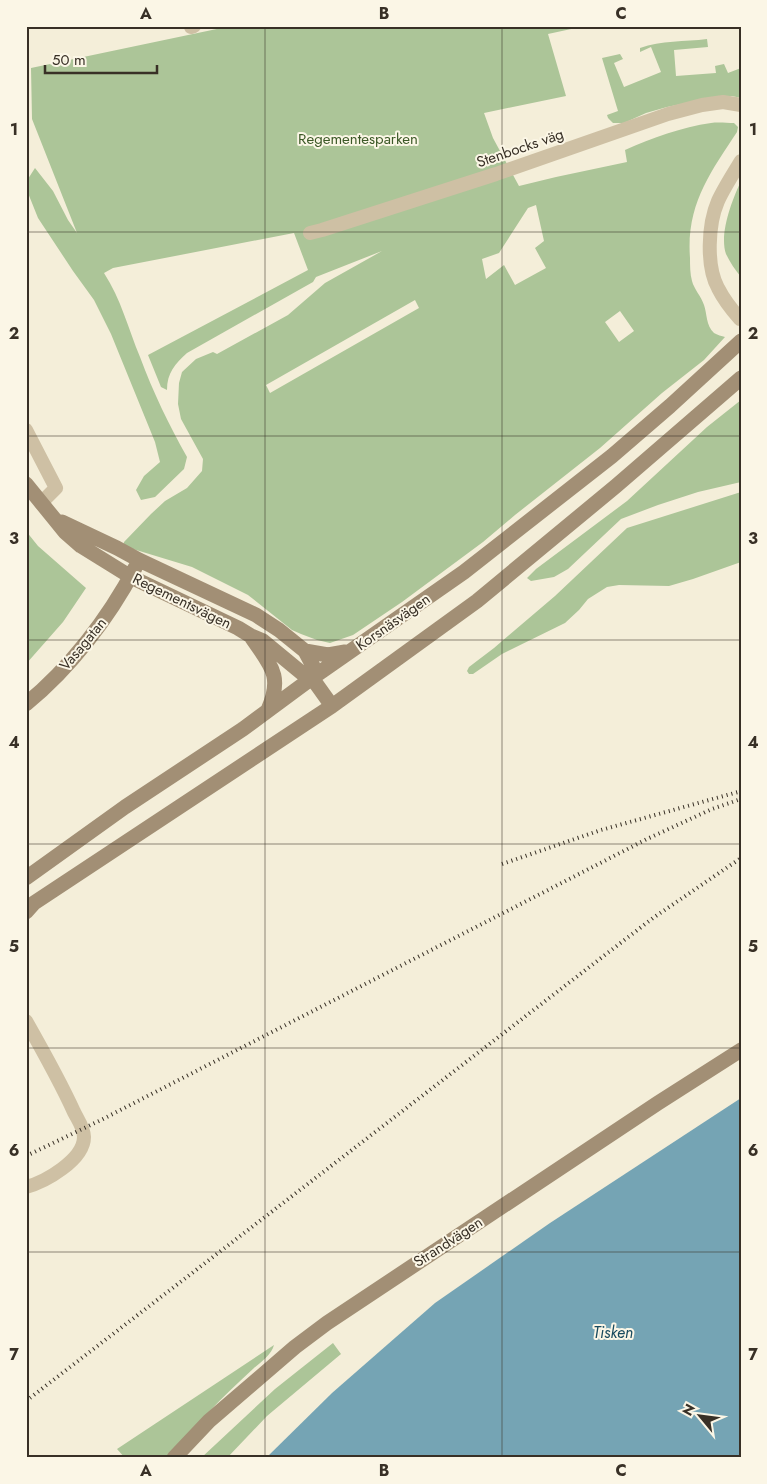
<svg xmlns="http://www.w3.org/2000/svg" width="767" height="1484" viewBox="0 0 767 1484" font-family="Jost,sans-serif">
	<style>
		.green { fill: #acc598; fill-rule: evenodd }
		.water { fill: #75a4b4 }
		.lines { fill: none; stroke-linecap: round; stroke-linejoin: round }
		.street { stroke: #cec0a4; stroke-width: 14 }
		.secondary { stroke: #a28f75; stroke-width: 15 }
		.rail { stroke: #383026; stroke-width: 4; stroke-dasharray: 1 4; stroke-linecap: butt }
		.grid { fill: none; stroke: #383026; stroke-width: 1; stroke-opacity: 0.55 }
		.labels { text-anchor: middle; stroke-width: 4; stroke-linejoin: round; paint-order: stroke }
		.park-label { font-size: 15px; fill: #3c5927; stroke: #fbf6e6 }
		.street-label { font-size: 15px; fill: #383026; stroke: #fbf6e6 }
		.water-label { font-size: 16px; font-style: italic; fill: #174a5e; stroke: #fbf6e6 }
		.neatline { fill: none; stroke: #383026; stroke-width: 2 }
		.grid-label { font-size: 16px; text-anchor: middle; font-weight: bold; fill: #383026 }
	</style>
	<rect width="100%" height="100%" fill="#f4eed9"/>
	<path class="green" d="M231,26h354l-37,8 18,62 -82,17 9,25 26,48 37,-9 71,-15 -2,-12c27,-12 57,-23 86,-27 7,-1 16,0 23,0l4,4 -1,5c-27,41 -51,73 -47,126 0,7 0,16 2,23 2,8 9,15 12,24 3,8 2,21 10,28 3,2 8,3 11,4l-21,23 -42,33 -62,55 -85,67 -32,27 -81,60 -49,33 -23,8 -13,-3 -16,-6 -9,-4 -44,-35 -56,-28 -69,-21 1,-4 27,-28 14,-13 22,-13 15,-17 1,-12 -22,-40 -3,-15 1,-21 3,-11 14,-13 17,-7 4,2 71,-39 37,-32 57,-32 -66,26 -3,5 -126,71c-12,11 -20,20 -20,37l-6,-3 -13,-32 160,-85 -14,-37 -181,35 -9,5c17,26 24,55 36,84 13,35 29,68 47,100l-3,12 -29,28 -14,3 -5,-10 8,-14 16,-14 -5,-20 -44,-108 -17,-34 -21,-29 -35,-53 -12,-30v-6l9,-14 18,23 15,29 9,13 -45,-114 -1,-51zM536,205l8,36 -9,7 11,20 -31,17 -11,-20 -18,14 -4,-20 17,-6 29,-45zM415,300l4,8 -149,85 -4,-8zM620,311l14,20 -15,11 -14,-20z
		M707,39l1,8 -34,3 2,26 40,-3 -1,-7 9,-2 4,9 13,-5v30l-9,-2h-11l-54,11 -21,6 -22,10h-11l-5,-5 -1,-3 11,-4 -16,-53 18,-4 3,5 -9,4 10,24 37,-15 -10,-25 -11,5v-4c21,-8 45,-6 67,-9z
		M741,181v96c-6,-7 -11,-15 -15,-23 -7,-20 6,-54 15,-73z
		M741,400v82l-43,10 -40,13 -37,14 -53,50 -14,8 -23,4 -4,-3 9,-9 91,-68 80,-74z
		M741,492v70l-48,17 -24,7 -50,-1 -12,2 -19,12 -9,11 -14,13 -63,31 -29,20h-4l-2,-3 2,-4 25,-19 61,-52 72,-68z
		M26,531l12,15 48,42 -23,34 -37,42z
		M333,1343l8,11 -74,62 -40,42h-26l74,-69z
		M274,1345c-2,9 -13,17 -20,23 -31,28 -60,59 -89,90h-40l-8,-9z"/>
	<path class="water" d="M741,1098v360h-475l66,-65 103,-90 115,-80z"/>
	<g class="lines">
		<path class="street" d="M191,27l3,-1
			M310,233l12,-3 174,-56 172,-60 34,-9 21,-3 18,3
			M740,319c-8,-9 -16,-19 -22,-31 -12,-22 -10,-64 0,-87 6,-13 15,-27 23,-40
			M26,430l30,58 -15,15
			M26,1021c17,30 34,60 48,91 4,8 10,16 10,25 0,23 -39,45 -58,50"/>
		<path class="secondary" d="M26,484l39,48 16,14 50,31 107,51 13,8 12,5 40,33 9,4
			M62,522l55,26 22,12 117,55 23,15 26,21 8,15 -1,12 20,28
			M252,638c19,28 31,38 16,72
			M305,651l23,4 17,-3
			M26,704c44,-36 82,-85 109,-136
			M26,878l99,-71 118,-78 69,-51 152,-106 148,-116 58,-50 71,-65
			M26,912l8,-9 298,-197 145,-105 139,-115 125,-108
			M174,1458l35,-37 86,-74 32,-24 331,-220 83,-53"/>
		<path class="rail" d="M502,864l99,-34 137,-38
			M26,1156l75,-36 546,-281 65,-30 29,-10
			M26,1401l627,-483 88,-60"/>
	</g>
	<path class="grid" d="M265,26v1432M502,26v1432M26,232h715M26,436h715M26,640h715M26,844h715M26,1048h715M26,1252h715"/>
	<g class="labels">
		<g class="park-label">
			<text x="358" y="144">Regementesparken</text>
		</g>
		<g class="street-label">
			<text transform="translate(520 148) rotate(-19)" y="5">Stenbocks väg</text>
			<text transform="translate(182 601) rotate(26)" y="5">Regementsvägen</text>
			<text transform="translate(393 622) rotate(-35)" y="5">Korsnäsvägen</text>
			<text transform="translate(83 644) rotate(-50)" y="5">Vasagatan</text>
			<text transform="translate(448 1242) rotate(-33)" y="5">Strandvägen</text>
		</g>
		<g class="water-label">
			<text x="613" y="1338">Tisken</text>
		</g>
	</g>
	<rect width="767" height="1484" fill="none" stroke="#fbf6e6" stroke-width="55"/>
	<g transform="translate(700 1416) rotate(299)" stroke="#fbf6e6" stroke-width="4" paint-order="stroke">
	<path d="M0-4L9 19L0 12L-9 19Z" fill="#383026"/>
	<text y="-8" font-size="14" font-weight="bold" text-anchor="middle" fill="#383026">N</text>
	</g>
	<path d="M45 65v8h112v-8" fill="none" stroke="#383026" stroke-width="2.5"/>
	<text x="52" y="65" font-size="15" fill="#383026" stroke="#fbf6e6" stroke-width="4" paint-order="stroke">50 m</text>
	<rect x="28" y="28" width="712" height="1428" class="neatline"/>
	<g class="grid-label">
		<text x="146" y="19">A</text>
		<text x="384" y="19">B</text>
		<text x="621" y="19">C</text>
		<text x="14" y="135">1</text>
		<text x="753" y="135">1</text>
		<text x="14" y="339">2</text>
		<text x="753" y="339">2</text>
		<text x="14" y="544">3</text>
		<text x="753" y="544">3</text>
		<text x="14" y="748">4</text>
		<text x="753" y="748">4</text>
		<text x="14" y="952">5</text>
		<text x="753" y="952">5</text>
		<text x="14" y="1156">6</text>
		<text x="753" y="1156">6</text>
		<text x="14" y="1360">7</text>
		<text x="753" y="1360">7</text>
		<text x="146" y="1476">A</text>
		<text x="384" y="1476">B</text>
		<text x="621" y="1476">C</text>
	</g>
</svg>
